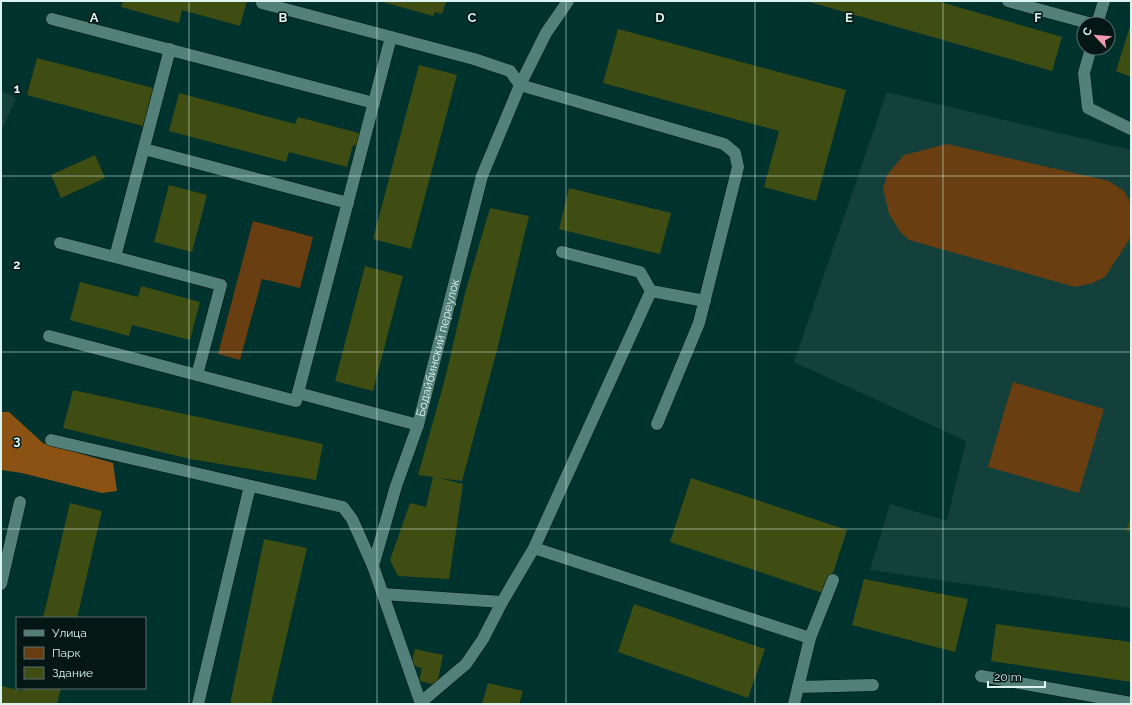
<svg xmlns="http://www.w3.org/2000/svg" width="1132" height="705" viewBox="0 0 1132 705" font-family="Raleway,sans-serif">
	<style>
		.built { fill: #13403a }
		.green { fill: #693e10 }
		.forest { fill: #8b5214 }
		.building { fill: #3f4d12 }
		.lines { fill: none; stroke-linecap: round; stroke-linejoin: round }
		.minor-casing { stroke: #021815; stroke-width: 13 }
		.minor { stroke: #538078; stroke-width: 12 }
		.grid { fill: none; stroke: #dcf4ef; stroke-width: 1; stroke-opacity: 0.55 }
		.labels { text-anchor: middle; stroke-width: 3; stroke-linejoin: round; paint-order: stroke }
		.street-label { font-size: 12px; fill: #dcf4ef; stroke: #051714 }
		.grid-label { font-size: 13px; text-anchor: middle; font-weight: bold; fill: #dcf4ef; stroke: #051714; stroke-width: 3; stroke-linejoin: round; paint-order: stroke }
	</style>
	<rect width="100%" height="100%" fill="#00332d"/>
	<path class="built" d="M1,91l15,7 -15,34z
		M887,92l244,58v53l-7,-12 7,46v-7v281l-5,20 5,2v75l-261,-38 20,-66 57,17 19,-80 -172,-79z"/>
	<path class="green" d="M947,144l162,37 15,10 7,12v34l-26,40 -12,6 -18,4 -166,-47 -8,-7 -12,-19 -6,-26 4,-13 17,-20z
		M253,221l60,16 -13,51 -38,-9 -22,81 -22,-6z
		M1013,382l91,27 -25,84 -91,-26z"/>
	<path class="forest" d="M1,412h8l34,31 70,20 4,28 -15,2 -80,-20 -21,-3z"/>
	<path class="building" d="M123,1h124l-7,25 -58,-16 -3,13 -58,-16z
		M379,1h63l4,1 -4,12 -7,-2 -2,4z
		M806,1h131l125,36 -10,34z
		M1131,23v54l-15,-6z
		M618,29l228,61 -30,111 -52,-14 15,-56 -176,-48z
		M37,58l116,30 -10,38 -116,-31z
		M419,65l38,10 -46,174 -38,-10z
		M179,93l116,31 3,-7 64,17 -3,12 -6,-1 -6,22 -58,-15 -3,10 -117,-31z
		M95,155l10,23 -44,20 -10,-23z
		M169,185l38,10 -15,57 -38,-10z
		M569,188l102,25 -11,41 -101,-25z
		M490,208l39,8 -31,130 -36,135 -23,-3 24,6 -14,95 -51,-3 -8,-16 20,-57 16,4 7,-30 -15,-2 27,-96 20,-86z
		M365,266l38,10 -30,115 -38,-10z
		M80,282l58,15 3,-11 59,16 -10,38 -58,-15 -3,11 -59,-16z
		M73,390l250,54 -7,36 -126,-21 -127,-31z
		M691,478l156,52 -21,64 -156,-52z
		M70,503l32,8 -25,107h-34z
		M1131,513v20l-5,-2z
		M264,539l43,9 -36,156h-41z
		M864,579l104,20 -13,53 -103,-27z
		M634,604l131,45 -17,49 -130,-46z
		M996,624l135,18v40l-140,-21z
		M415,649l28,6 -6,30 -18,-4 3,-13 -11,-3z
		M488,683l35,8 -4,13h-37z
		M1,686l22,5v-3h38l-4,16h-56z"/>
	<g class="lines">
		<g class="minor-casing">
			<g id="minor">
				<path d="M1008,1l84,23"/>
				<path d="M262,3l129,34"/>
				<path d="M52,19l322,84"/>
				<path d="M1097,24l7,-23"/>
				<path d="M1091,48l-7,25 4,35 43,21"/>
				<path d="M170,49l-55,208 106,28 -24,90 99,26 2,-8"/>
				<path d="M144,149l204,54"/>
				<path d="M60,243l55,14"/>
				<path d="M562,252l78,20 11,19 54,10"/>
				<path d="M49,336l148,39"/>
				<path d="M418,425l-120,-32 93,-356 83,22 36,12 10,14 204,59 11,9 3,14 -39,156 -42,101"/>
				<path d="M51,440l292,67 9,12 21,47"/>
				<path d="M534,548l276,90"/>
				<path d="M1,584l19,-82"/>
				<path d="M383,594l119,8"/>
				<path d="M981,676l150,27"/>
				<path d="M798,687l75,-2"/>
				<path d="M420,703l46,-39 17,-25 19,-37 32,-54 117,-257"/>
				<path d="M198,704l52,-218"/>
				<path id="s1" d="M421,704l-48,-138 23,-80 22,-61 64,-249 38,-91 26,-52 22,-32"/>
				<path d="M794,704l16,-66 23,-58"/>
			</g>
		</g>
		<use href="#minor" class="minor"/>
	</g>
	<path class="grid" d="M189,1v703M377,1v703M566,1v703M755,1v703M943,1v703M1,176h1130M1,352h1130M1,529h1130"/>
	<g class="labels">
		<g class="street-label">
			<text dy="4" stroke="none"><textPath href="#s1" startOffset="374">Бодайбинский переулок</textPath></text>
		</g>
	</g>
	<g class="grid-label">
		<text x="94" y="22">A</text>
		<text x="283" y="22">B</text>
		<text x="472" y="22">C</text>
		<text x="660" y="22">D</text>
		<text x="849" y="22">E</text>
		<text x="1038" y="22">F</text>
		<text x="17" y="93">1</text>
		<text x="17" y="269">2</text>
		<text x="17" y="445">3</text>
	</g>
	<rect width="1132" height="705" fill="none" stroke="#dcf4ef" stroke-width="4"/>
	<rect x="16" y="617" width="130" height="72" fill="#051714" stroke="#5b6f6c"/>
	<rect x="24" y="630" width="20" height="6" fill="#538078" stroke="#5b6f6c"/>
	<text x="52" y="637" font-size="12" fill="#dcf4ef">Улица</text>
	<rect x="24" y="647" width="20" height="12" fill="#693e10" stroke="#5b6f6c"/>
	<text x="52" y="657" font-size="12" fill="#dcf4ef">Парк</text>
	<rect x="24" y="667" width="20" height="12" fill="#3f4d12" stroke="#5b6f6c"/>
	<text x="52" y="677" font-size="12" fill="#dcf4ef">Здание</text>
	<g transform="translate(1096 36) rotate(296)"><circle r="19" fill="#051714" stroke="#5b6f6c"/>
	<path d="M0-3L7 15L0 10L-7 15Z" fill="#f19ab2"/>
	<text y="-6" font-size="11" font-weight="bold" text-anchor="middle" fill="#dcf4ef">С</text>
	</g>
	<path d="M988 681v6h57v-6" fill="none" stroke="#dcf4ef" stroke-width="2"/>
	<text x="994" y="681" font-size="12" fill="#dcf4ef" stroke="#051714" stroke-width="3" paint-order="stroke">20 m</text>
</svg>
